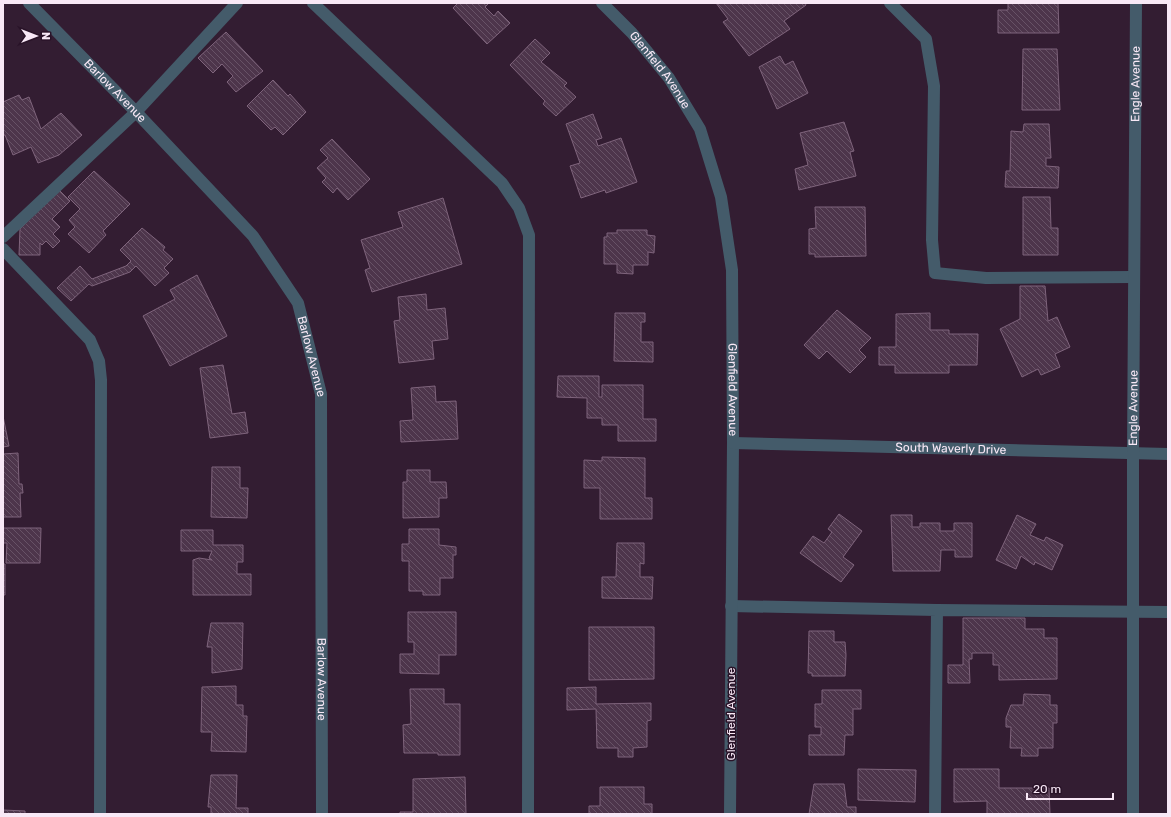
<svg xmlns="http://www.w3.org/2000/svg" width="1171" height="817" viewBox="0 0 1171 817" font-family="Rubik,sans-serif">
	<style>
		.building { fill: url(#building-back-hatch); stroke: #7f647c }
		.lines { fill: none; stroke-linecap: round; stroke-linejoin: round }
		.lane { stroke: #445b6a; stroke-width: 12 }
		.street { stroke: #445b6a; stroke-width: 12 }
		.labels { text-anchor: middle; stroke-width: 3; stroke-linejoin: round; paint-order: stroke }
		.street-label { font-size: 12px; fill: #f8e8f6; stroke: #291328 }
	</style>
	<defs>
		<pattern id="building-back-hatch" width="6" height="6" patternUnits="userSpaceOnUse"><rect width="6" height="6" fill="#4d354b"/><path d="M-1 5l2 2M0 0l6 6M5-1l2 2" fill="none" stroke="#675266"/></pattern>
	</defs>
	<rect width="100%" height="100%" fill="#331d32"/>
	<path class="building" d="M458,3h31l-4,4 9,9 4,-5 12,12 -23,21 -34,-36z
		M716,3h89l1,2 -22,16 6,8 -41,27 -26,-34 5,-3z
		M1008,3h50l1,30h-61v-23h10z
		M226,32l37,39 -27,21 -9,-10 6,-6 -11,-12 -9,9 -15,-15z
		M535,39l15,14 -9,9 26,21 -3,3 12,11 -20,19 -13,-12 2,-3 -35,-36z
		M1023,49h34l3,61h-38z
		M780,56l5,9 8,-4 15,32 -31,16 -18,-42z
		M273,80l15,16 2,-2 16,18 -23,23 -8,-8 -4,3 -24,-24z
		M19,95l3,5 7,-3 12,32 20,-16 21,22 -23,20 -21,8 -7,-16 -18,8 -8,-20h-2v-33z
		M593,114l9,24 -6,2 2,6 23,-8 16,44 -31,11 -1,-3 -24,8 -11,-32 10,-3 -14,-39z
		M844,122l10,29 -4,1 6,24 -57,14 -4,-21 13,-4 -8,-32z
		M1024,124h25l2,34h-5v8l13,1 -1,21 -53,-1 1,-16h4l1,-40 12,1z
		M332,139l38,40 -22,21 -11,-12 -4,5 -11,-11 4,-4 -9,-10 11,-10 -8,-8z
		M94,171l36,33 -27,27 3,4 -17,18 -21,-19 7,-7 -6,-7 11,-11 -12,-12z
		M59,190l11,11 -18,18 8,8 -7,7 7,7 -7,7 -7,-7 -4,4 -2,-2v12h-21l1,-26z
		M1023,197h27l1,31h7v27h-35z
		M443,198l19,66 -90,28 -7,-22 5,-2 -9,-28 42,-13 -5,-15z
		M815,207h50l1,49 -51,1v-3h-6v-25l7,-1z
		M142,228l23,19 -2,3 10,9 -9,9 5,5 -14,13 -19,-20 -6,6 -38,14 -3,-2 -18,17 -14,-13 23,-22 12,13 34,-13 5,-5 -11,-11z
		M617,230h30v5l8,1 -1,17 -6,-1v13h-15v9l-16,-1v-9h-13v-27h3v-4h10z
		M197,275l30,61 -57,30 -27,-50 32,-17 -5,-9z
		M1020,286h25l3,35 9,-4 13,30 -15,7 5,13 -19,8 -3,-6 -16,8 -22,-48 20,-10z
		M426,294l1,16 18,-2 3,31 -16,2 2,18 -35,4 -5,-42 6,-1 -2,-23z
		M837,310l34,28 -12,12 7,7 -16,16 -23,-22 -8,8 -15,-14z
		M615,313h30v9h-4v20h12v20l-39,-1z
		M930,313v17h19v4h29l-1,31h-28v8h-54v-8h-16v-18h17v-33z
		M223,365l9,49 13,-2 3,21 -38,5 -10,-70z
		M558,376h41v21h3v-12h41v34h13v22h-38v-16h-16v-7h-15v-20l-30,-1z
		M435,386l1,16 20,-1 2,38 -57,3 -1,-21 13,-1 -2,-32z
		M3,416l6,30 -6,1z
		M18,453l1,31h3l1,9h-3l1,24h-18v-63z
		M602,457l43,1v40h7v21h-52v-31h-16v-28l18,1z
		M212,467h28v21h8l-1,30 -36,-1z
		M407,470h23v12h16l1,16h-8v19l-36,1v-36h4z
		M839,514l23,17 -19,26 11,8 -13,17 -41,-29 13,-17 11,7 8,-11 -4,-3z
		M891,515h21v12h8v-4h20v8h14v-8h18v34h-17v-7h-14l-1,21h-47z
		M1017,515l19,9 -6,11 14,6 2,-4 17,8 -11,25 -17,-8 -1,3 -13,-9 -5,13 -20,-9z
		M3,528h38l-1,35h-34l1,-20h-4z
		M409,529h30v16l17,2v8h-3v23h-13v17h-17v-4h-14v-30h-7v-17h7z
		M181,530h32v15h30v17h-6v12h14v21h-58v-35l6,-2 13,2 -3,-2 3,-7h-31z
		M617,543h27v21l-4,-1v14h13l-1,22 -50,-1v-21h14z
		M3,564h2v31h-2z
		M408,612h48v43h-17v19l-39,-1v-19h14v-12h-6z
		M963,618h62v11h19v9h13v41l-58,1v-15h-6v-12h-21v6h-3l1,24h-22v-18h15z
		M211,623h32l-1,46 -30,4v-26h-5z
		M589,627h65v52l-65,1z
		M809,631h25v11h11l1,13 -1,21h-33v-3h-4z
		M236,686v19h7v11h4l-1,36 -35,-1 1,-19h-11l1,-45z
		M596,687v17l55,-1v17l-4,1v26l-14,1v9h-15v-9h-21l-1,-39 -29,1v-22z
		M410,689h34v15h16v51h-22v-2h-34l-1,-28 8,-1z
		M822,690h39v19h-8v26h-8l-1,20h-35v-20h12v-8h-6v-23h7z
		M1024,694l26,1v10h7v18h-4v25h-15v8h-17l1,-8h-12l1,-21h-5v-9l5,-13h12z
		M858,769l58,1 -1,32 -57,-2z
		M954,769h45v19h50l1,26h-63v-13l-33,1z
		M211,775h26l-1,33h12v6h-37v-7h-3z
		M465,777l1,37h-66v-2h13v-33z
		M814,784h30l3,23h9v7h-47z
		M600,787h44v17h8v10h-63v-8h11z
		M3,810l22,1v3h-22z"/>
	<g class="lines">
		<path class="lane" d="M313,3l189,180 17,25 10,27 -1,579
			M890,3l36,36 8,47 -2,154 3,33 51,5 147,-1
			M3,237l133,-125 101,-109
			M3,249l87,91 9,21 2,19 -1,434
			M731,606l206,4 231,2
			M935,814l2,-204"/>
		<g class="street">
			<path id="s1" d="M29,3l107,109 117,124 45,67 23,91 1,420"/>
			<path id="s2" d="M602,3l30,30 37,45 31,51 21,68 11,73 1,173 -3,371"/>
			<path id="s3" d="M733,443l435,11"/>
			<path id="s4" d="M1133,814v-361l3,-450"/>
		</g>
	</g>
	<g class="labels">
		<g class="street-label">
			<text dy="4" stroke="none"><textPath href="#s2" startOffset="89">Glenfield Avenue</textPath></text>
			<text dy="4" stroke="none"><textPath href="#s4" startOffset="730">Engle Avenue</textPath></text>
			<text dy="4" stroke="none"><textPath href="#s1" startOffset="123">Barlow Avenue</textPath></text>
			<text dy="4" stroke="none"><textPath href="#s1" startOffset="459">Barlow Avenue</textPath></text>
			<text dy="4" stroke="none"><textPath href="#s2" startOffset="425">Glenfield Avenue</textPath></text>
			<text dy="4" stroke="none"><textPath href="#s4" startOffset="406">Engle Avenue</textPath></text>
			<text dy="4" stroke="none"><textPath href="#s3" startOffset="218">South Waverly Drive</textPath></text>
			<text dy="4" stroke="none"><textPath href="#s1" startOffset="783">Barlow Avenue</textPath></text>
			<text transform="translate(731 714) rotate(-90)" y="4">Glenfield Avenue</text>
		</g>
	</g>
	<rect width="1171" height="817" fill="none" stroke="#f8e8f6" stroke-width="8"/>
	<g transform="translate(36 36) rotate(90)" stroke="#291328" stroke-width="3" paint-order="stroke">
	<path d="M0-3L7 15L0 10L-7 15Z" fill="#f8e8f6"/>
	<text y="-6" font-size="11" font-weight="bold" text-anchor="middle" fill="#f8e8f6">N</text>
	</g>
	<path d="M1027 793v6h86v-6" fill="none" stroke="#f8e8f6" stroke-width="2"/>
	<text x="1033" y="793" font-size="12" fill="#f8e8f6" stroke="#291328" stroke-width="3" paint-order="stroke">20 m</text>
</svg>
